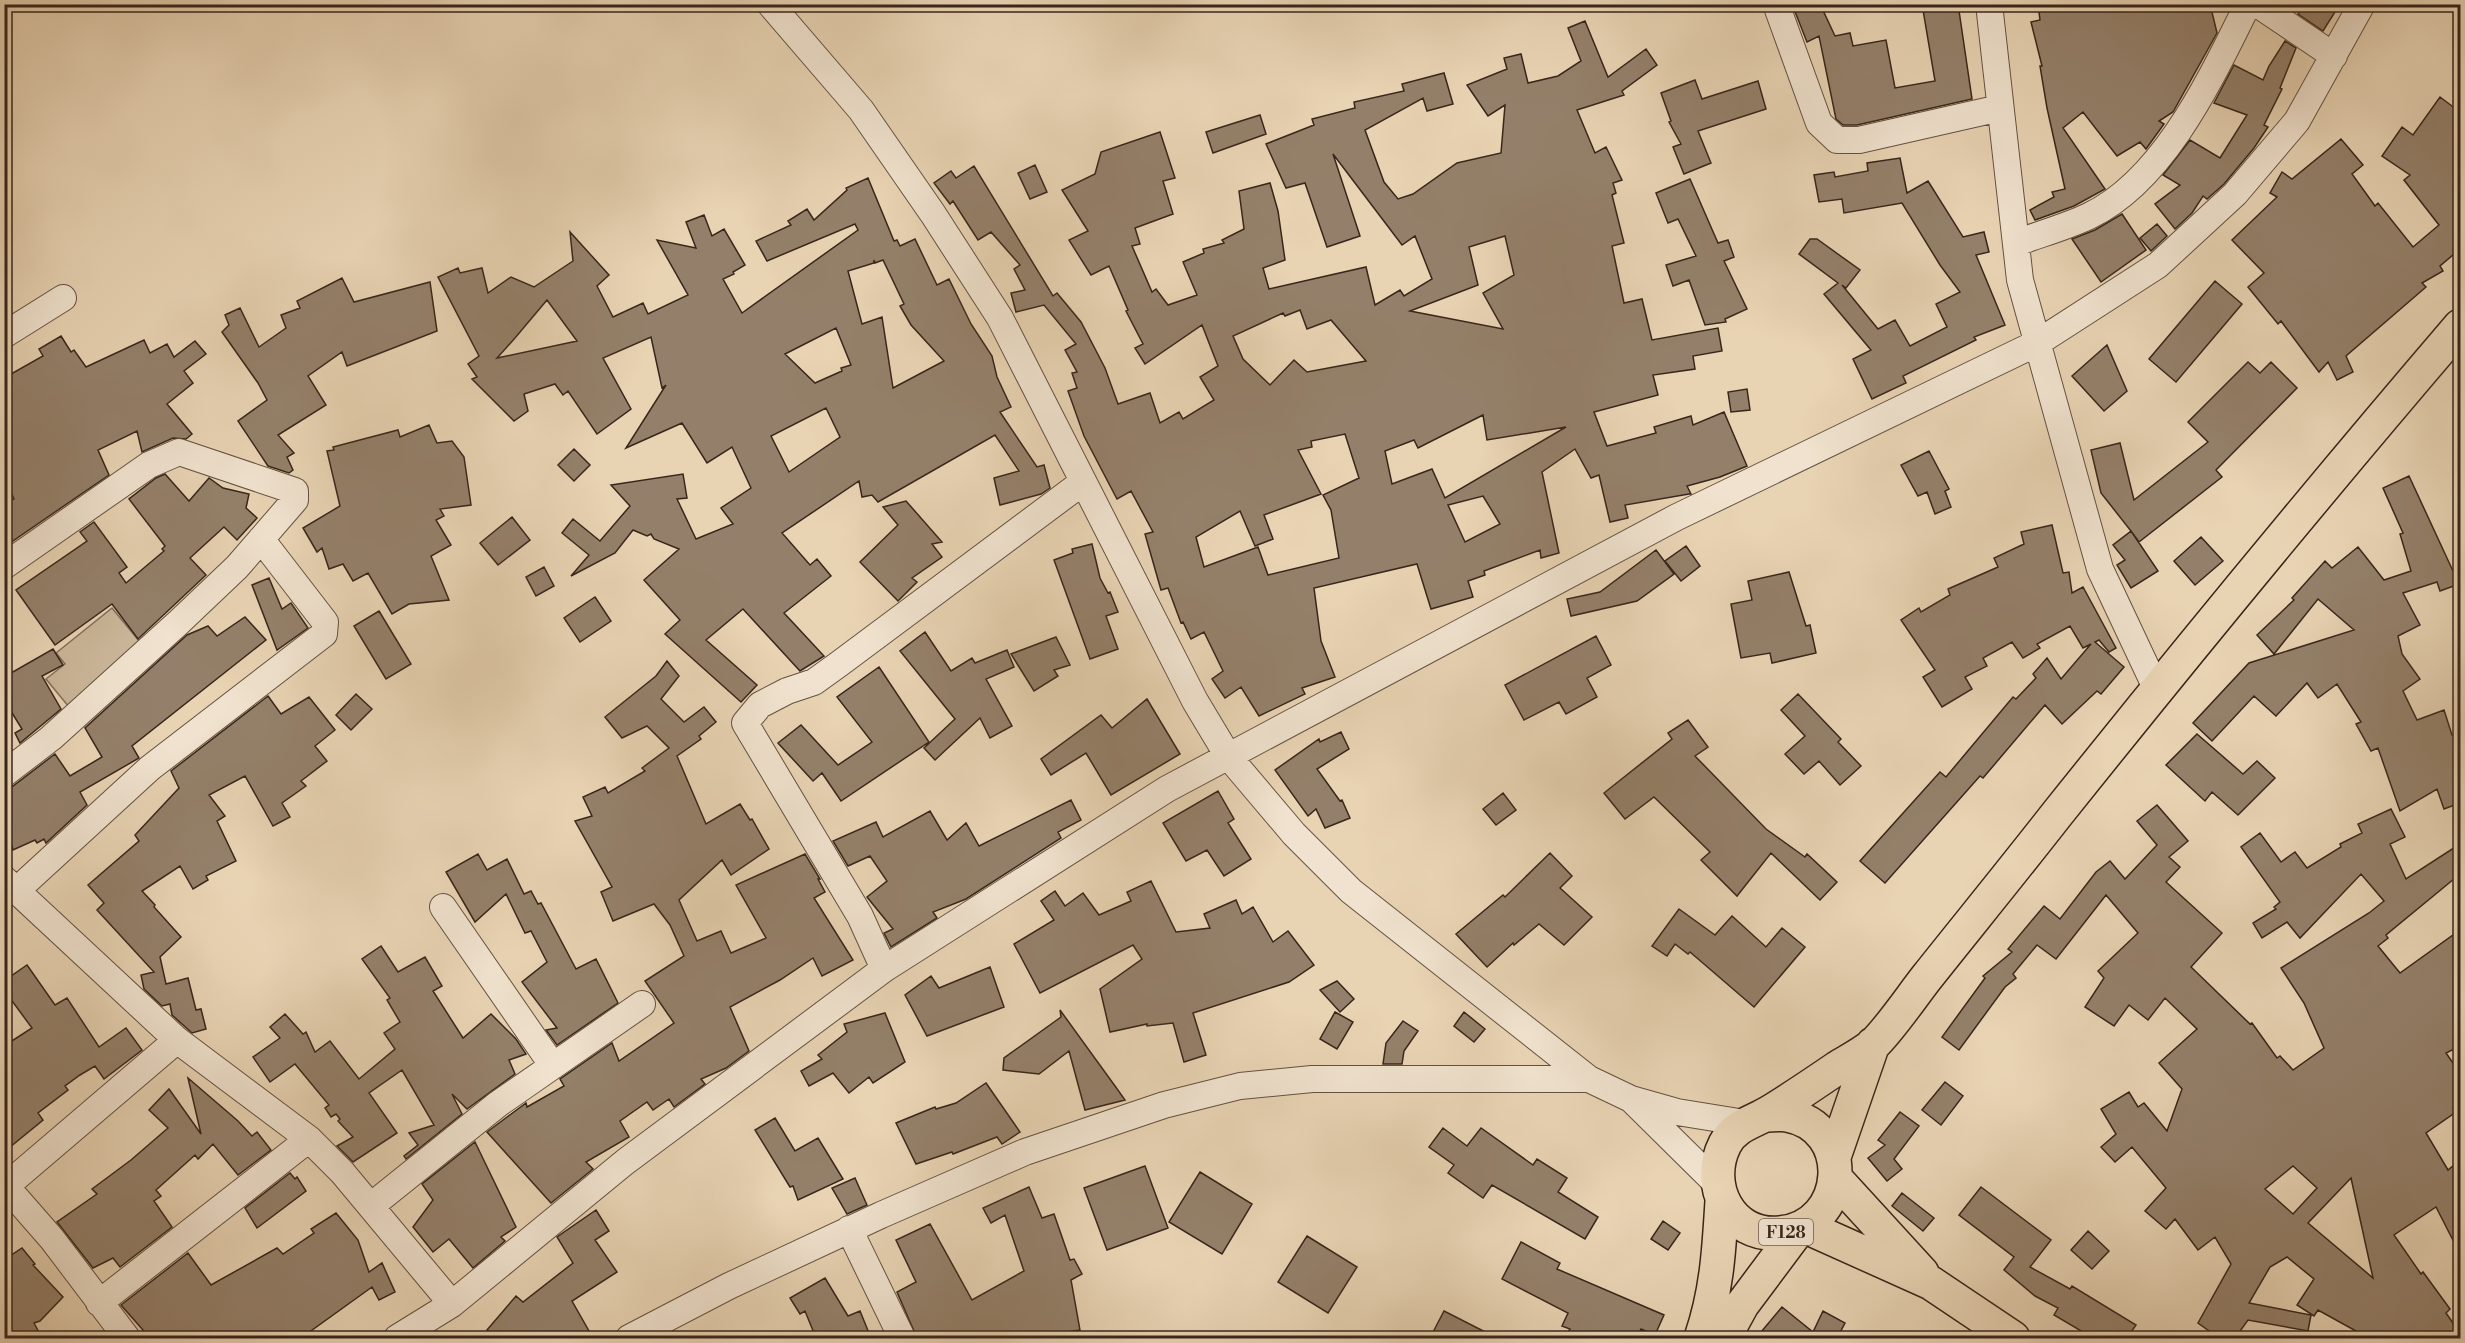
<svg xmlns="http://www.w3.org/2000/svg" width="2465" height="1343" viewBox="0 0 2465 1343" font-family="'Libre Bodoni',serif">
	<style>
		.green { fill: #cab699; stroke: #816e5a; stroke-width: 1.5 }
		.building { fill: #94806a; stroke: #38261b; stroke-width: 1.5; fill-rule: evenodd }
		.lines { fill: none; stroke-linecap: round; stroke-linejoin: round }
		.minor-casing { stroke: #645141; stroke-width: 28 }
		.major-casing { stroke: #38261b; stroke-width: 36 }
		.minor { stroke: #f0e2ce; stroke-width: 26 }
		.major { stroke: #e8d3b3; stroke-width: 33 }
		.labels { text-anchor: middle; stroke-width: 5; stroke-linejoin: round; paint-order: stroke }
		.shield { fill: #f0e2ce; stroke: #6f5e51; stroke-width: 1.5 }
		.shield-label { font-size: 16px; font-weight: bold; fill: #38261b }
	</style>
	<rect width="100%" height="100%" fill="#e8d3b3"/>
	<filter id="stains"><feTurbulence type="fractalNoise" baseFrequency=".00333" numOctaves="4"/><feColorMatrix values="0 0 0 0 .2 0 0 0 0 .09 0 0 0 0 .02 0 0 0 .5 -.17"/></filter>
	<radialGradient id="worn" r=".72"><stop offset=".6" stop-color="#630" stop-opacity="0"/><stop offset="1" stop-color="#630" stop-opacity=".3"/></radialGradient>
	<path class="green" d="M112,608l32,39 -75,60 -23,-28 19,-15 -9,-11z"/>
	<path class="building" d="M1792,4h28l15,32 15,-3 3,13 33,-6 9,48 40,-7 -13,-77h36l14,95 -115,26h-14l-7,-6 -17,-83 -12,6z
		M2038,4h172l7,29 -44,79 -14,9 5,3 -18,25 -6,-7 -23,14 -34,-44 -20,16 42,61 -31,17 -39,14 -5,-10 24,-13 -2,-5 13,-3 -18,-81 -7,-42h2l-11,-44 9,-2z
		M2305,4h35l-17,27 -25,-17z
		M1585,21l23,56 38,-28 11,16 -35,26 2,4 -47,15 18,43 11,-6 16,33 -9,3 3,10 -4,2 12,48 -12,3 12,57 18,-4 10,41 66,-12 4,23 -29,5 2,13 -42,6 5,20 -64,17 13,34 49,-13 -2,-6 37,-11 2,9 31,-13 23,54 -27,11 -33,9 4,8h-2l-64,11 3,13 -18,4 -11,-47 -8,3 -16,-29 -33,23 17,81 -18,5 -1,-8 -56,21 1,4 -17,6 5,16 -42,12 -14,-45 -103,24 7,53 14,36 -33,11 3,6 -46,22 -18,-29 -16,11 -13,-19 11,-8 -19,-39 -13,7 -8,-17 -2,1 -13,-35 -7,2 -16,-56 8,-2 -22,-41 -14,8 -33,-63 -16,-45 9,-3 -5,-15 5,-1 -12,-22 11,-6 -32,-39 -28,7 -5,-19 14,-3 -11,-21 6,-4 -29,-33 -13,8 -25,-39 -3,3 -16,-21 17,-12 5,7 18,-12 79,130 4,-3 24,29 24,46 13,36 32,-11 10,30 19,-11 4,7 31,-19 -14,-23 18,-11 -16,-41 -57,39 -10,-16 8,-4 -17,-33 2,-1 -19,-44 -18,9 -22,-35 19,-9 -26,-41 33,-16 6,-22 59,-20 15,46 -12,3 10,33 -38,14 5,16 -8,2 20,46 4,-3 12,16 29,-10 -14,-33 21,-9 -1,-4 21,-6 -2,-3 22,-11 -5,-38 31,-8 8,28 7,49 -22,8 6,21 97,-22 9,38 25,-15 4,6 28,-17 -17,-43 -13,9 -69,-91 27,82 -33,11 -22,-64 -19,5 -20,-44 48,-19 -2,-6 43,-11 -1,-6 50,-11 -2,-7 42,-11 9,31 -26,7 -4,-13 -58,32 19,52 14,17 15,-5 44,-31 44,-10 4,-48 -17,11 -21,-31 40,-16 -3,-11 17,-4 7,29 30,-7 23,-15 -13,-33zM1505,236l9,39 -31,18 20,36 -93,-18 68,-26 -9,-38zM1300,310l7,19 24,-9 35,41 -59,11 -13,-12 -24,25 -27,-26 -10,-23 50,-23 2,3zM1483,415l4,25 79,-13 -121,71 -13,-29 -40,15 -7,-33 29,-11 4,8zM1345,434l14,44 -36,17 8,15 8,48 -71,17 -10,-28 -54,20 -8,-30 44,-26 15,35 18,-7 -9,-24 57,-21 -23,-44 14,-3 -1,-6zM1483,496l17,28 -35,18 -17,-37z
		M2285,41l11,7 -16,40 2,1 -18,36 4,2 -14,21 -30,36 -17,15 -4,-3 -11,17 -17,16 -20,-25 25,-19 -17,-10 27,-35 30,18 27,-43 -33,-12 20,-38 29,15 6,-14z
		M1695,80l7,19 56,-18 8,28 -68,22 13,32 -27,11 -11,-27 8,-3 -12,-22 2,-1 -10,-28z
		M2440,97l20,15v137l-20,17 3,5 -21,12 4,4 -80,69 7,16 -16,8 -9,-18 -9,10 -38,-51 -3,3 -30,-37 16,-14 -32,-33 45,-43 -7,-4 12,-21 10,7 49,-40 22,26 -11,9 23,32 3,-3 35,44 26,-22 -35,-45 6,-5 -28,-19 20,-29 11,8z
		M1260,115l6,19 -53,19 -7,-21z
		M1900,158l7,35 21,-12 35,56 21,-5 5,20 -13,3 29,70 -31,12 2,3 -73,36 3,7 -34,16 -19,-40 18,-9 -47,-56 14,-11 -39,-29 11,-15h7l43,31 -14,18 -4,-3 36,44 17,-9 15,26 37,-19 -11,-23 24,-12 -20,-27 -38,-62 -58,10 -2,-14 -23,3 -5,-27 20,-3 1,5 33,-6 -1,-8z
		M1035,165l12,27 -17,7 -12,-26z
		M868,178l26,63 3,-1 3,6 15,-7 22,46 12,-6 22,45 21,32 5,21 14,30 -11,5 37,55 7,-2 6,23 -9,6 -41,11 -6,-27 25,-7 -24,-36 -117,67 -6,-7 -10,2 -3,-16 -77,52 28,32 7,-6 14,17 -47,37 40,43 -24,15 -57,-62 -37,31 51,45 -16,17 -76,-68 15,-14 -36,-40 35,-31 -25,-10 -3,-5 -4,2 -14,-6 -18,23 -44,23 18,-21 -27,-22 11,-14 27,22 30,-35 -19,-21 72,-11 4,24 -10,1 19,40 37,-15 -12,-16 30,-20 -19,-41 -25,16 -25,-40 -56,25 40,-63 -4,3 -11,-51 -48,21 28,51 -34,25 -29,-43 -5,4 -8,-11 -31,10 4,17 -14,10 -42,-42 5,-2 -9,-13 11,-8 -41,-79 20,-9 2,5 22,-5 6,25 23,-16 23,10 39,-26 -3,-29 39,43 -12,11 16,31 30,-14 5,11 40,-19 -31,-55 39,8 -10,-26 18,-7 8,21 12,-7 21,36 -12,7 1,2 -11,5 19,34 116,-83 -3,-6 -88,37 -11,-20 35,-16 -3,-4 19,-12 7,11 33,-30 -1,-2zM874,260l1,3 8,-3 21,44 -4,2 11,19 33,36 -51,27 -11,-71 -20,7 -14,-53 26,-8zM547,300l30,41 -80,17 18,-20zM836,328l15,37 -10,3 1,3 -27,12 -30,-29zM826,408l14,29 -51,35 -18,-36z
		M1690,179l28,64 10,-3 6,17 -10,4 23,48 -22,10 1,3 -21,3 -16,-45 -16,6 -7,-21 30,-9 -18,-37 -10,4 -12,-30z
		M2122,214l24,36 -45,32 -29,-43 23,-9z
		M2157,224l10,12 -16,15 -11,-13z
		M342,278l12,24 76,-20 7,49 -90,35 -5,-14 -34,24 18,29 -48,30 16,18 -7,4 6,13 -4,3 -21,-7 -30,-45 29,-21 -9,-17 -36,-51 7,-7 -4,-10 15,-7 19,39 27,-19 -5,-13 19,-7 -3,-7z
		M2215,281l27,23 -66,78 -27,-23z
		M61,336l10,16 3,-2 12,17 58,-27 6,13 17,-9 7,13 21,-16 11,13 -22,17 9,12 -26,21 25,30 -6,5 -13,-1 -31,14 -5,-21 -39,19 11,25 -105,72v-43l10,-5 -10,-22v-99l39,-22 -4,-7z
		M2107,345l20,46 -23,20 -32,-35z
		M2248,362l12,11 11,-11 26,26 -81,82 6,7 -83,65 -8,-11 27,40 -27,17 -14,-23 8,-5 -12,-15 18,-14 -30,-38 -10,-43 29,-7 14,57 74,-58 -20,-20z
		M1747,389l3,21 -19,2 -3,-20z
		M429,425l8,18 15,-2 12,16 7,48 -31,4 4,7 -8,4 15,25 -20,11 18,44 -40,4 -17,10 -24,-41 -15,8 -10,-17 -14,5 -7,-21 -5,4 -14,-24 37,-22 -13,-55 7,-1 -1,-3 65,-17 2,7z
		M574,449l16,16 -16,16 -16,-16z
		M1929,451l20,38 -4,2 6,16 -16,7 -8,-22 -9,4 -17,-31z
		M165,474l24,27 20,-23 14,10 26,6 -3,14 11,10 -20,22 -13,-13 -34,31 16,17 -68,64 -26,-35 -57,41 -39,-55 71,-49 -7,-9 14,-10 33,45 -8,6 7,10 38,-32 -2,-2 3,-3 -36,-47 27,-21z
		M2409,476l50,108 -19,7 -3,-9 -34,11 17,32 -22,11 4,18 18,25 -17,12 14,29 27,-10 8,25 8,-4v72l-16,6 -7,-20 -37,22 -22,-63 -7,3 -15,-27 5,-2 -24,-38 -19,14 -11,-15 -31,33 -22,-20 -42,45 -19,-18 56,-60 105,-33 -36,-31 -44,55 -17,-19 37,-35 -2,-2 33,-37 7,7 26,-21 26,33 27,-9 -11,-37 3,-1 -20,-45z
		M906,501l36,41 -10,2 10,13 -30,21 5,4 -19,19 -38,-39 38,-37 -15,-18z
		M512,517l18,23 -32,25 -18,-22z
		M2052,525l11,48 6,-1 3,21 11,-6 33,61 -7,4 -10,-12 -4,2 29,25 -23,27 -4,-3 -35,33 -17,-19 -62,73 -3,-2 -95,107 -25,-22 80,-89 6,5 67,-80 3,2 20,-21 -3,-4 14,-16 14,21 30,-35 -8,4 -13,-22 -33,18 3,4 -17,10 -11,-16 -29,16 4,8 -22,11 7,12 -30,18 -19,-30 12,-7 -34,-50 18,-12 2,4 29,-17 -2,-6 50,-22 -4,-9 30,-14 -3,-12z
		M2201,537l22,24 -28,24 -21,-24z
		M1092,544l8,34 8,15 2,-1 8,20 -12,4 12,33 -28,10 -36,-99 19,-7 -1,-4z
		M1686,546l14,20 -19,15 -16,-20z
		M1656,550l18,24 -37,27 -66,15 -4,-17 33,-7z
		M544,567l10,19 -18,10 -10,-19z
		M1789,572l17,54 4,-1 6,28 -44,10 -2,-10 -29,5 -10,-54 21,-4 -4,-19z
		M269,578l13,31 9,-6 17,25 -31,22 -25,-65z
		M595,597l16,24 -31,21 -16,-24z
		M379,611l32,53 -25,15 -32,-53z
		M245,617l21,23 -134,106 7,12 -59,34 7,13 -41,38 -2,-4 -7,4 -2,-3 -22,10 -1,-4 -8,5v-61l9,-4 42,-32 15,22 32,-19 -17,-29 102,-93 21,-9 9,10z
		M925,632l26,39 21,-13 3,5 32,-13 7,17 -28,12 26,47 -22,12 -10,-20 -45,42 -11,-12 31,-29 -55,-68z
		M1596,636l15,29 -24,13 10,19 -31,17 -7,-12 -35,18 -19,-35z
		M1056,637l14,28 -16,5 4,6 -24,15 -23,-37z
		M53,649l10,16 -21,11 19,33 -41,34 -5,-10 7,-4 -18,-29v-23z
		M667,661l12,15 -18,23 23,23 20,-15 12,15 -17,14 2,3 -24,17 29,68 34,-20 10,16 2,-1 17,30 -38,26 -9,-15 -43,40 18,41 24,-10 10,22 35,-15 -30,-53 69,-31 15,25h-2l7,13 -11,6 39,62 -31,16 -9,-18 -33,22 -50,27 19,44 -23,17 -25,11 4,5 -31,23 -5,-8 -16,11 -6,-8 -27,19 9,16 -43,25 7,7 -42,34 -64,-71 39,-29 1,4 37,-21 -4,-7 52,-36 7,18 55,-38 -29,-42 39,-25 -14,-31 -16,-21 -41,17 -12,-29 11,-5 -37,-66 17,-5 -9,-19 22,-10 3,6 37,-22 -3,-3 27,-20 -22,-22 -25,12 -17,-21 51,-41z
		M879,667l50,75 -88,59 -19,-28 -9,8 -35,-38 23,-18 37,40 34,-23 -35,-45z
		M356,694l16,15 -21,21 -15,-15z
		M1798,694l43,45 -3,3 23,24 -21,19 -21,-24 -15,13 -19,-20 20,-18 -24,-26z
		M268,696l13,18 28,-17 26,33 -20,16 12,15 -26,20 5,5 -24,17 8,14 -17,9 -28,-50 -36,19 16,21 -8,5 19,40 -30,15 2,4 -15,9 -13,-23 -38,25 13,14 -1,2 27,30 -21,20 6,27 22,-6 8,32 5,-1 5,20 -14,4 -20,-18 -2,-11 -8,2 -18,-17 -3,-14 13,-3 -57,-62 7,-7 -16,-18 51,-44 -4,-6 44,-47 -8,-17z
		M1147,699l33,55 -69,41 -25,-42 -35,22 -10,-16 60,-44 11,13z
		M1688,720l20,27 -13,9 71,73 39,28 2,-3 30,28 -17,18 -49,-47 -34,43 -36,-36 9,-8 -56,-55 -29,22 -21,-26 68,-54 -4,-6z
		M1341,732l8,17 -32,20 23,32 2,-1 8,18 -25,10 -9,-19 -8,7 -33,-46 44,-31 1,3z
		M2197,734l46,40 14,-13 18,17 -37,37 -26,-23 -7,9 -39,-36z
		M1218,791l16,28 -6,4 23,36 -27,17 -17,-26 -21,11 -23,-38z
		M1503,793l13,17 -20,15 -13,-16z
		M1071,800l10,20 -23,12 3,6 -95,61 -33,13 4,6 -46,29 -7,-14 9,-4 -26,-32 20,-16 -17,-25 -22,10 -15,-25 43,-19 7,15 47,-26 17,29 19,-17 13,23z
		M2157,805l31,36 -19,16 11,10 -14,15 56,51 -31,34 59,57 2,-1 25,35 3,-2 13,14 31,-22 -20,-45 -23,-35 88,-55 15,-12 -23,-27 -61,64 -13,-16 -25,16 -9,-15 23,-14 -2,-2 6,-5 -39,-55 19,-14 21,29 14,-10 12,16 34,-21 -1,-3 22,-11 -4,-9 33,-15 14,28 -15,7 16,35 54,-35v30l-74,61 2,3 -10,8 22,27 60,-43v116l-14,7 14,20v29l-7,6 3,4 -30,21 22,37 12,-10v94l-24,-47 -42,28 27,39 2,-2 27,37 -4,4 14,20v5h-110l6,-7 -38,-21 -4,6 -17,-11 17,-26 -27,-22 -17,10 -21,36 62,12 -3,16 -60,-11 -13,18h-16l-21,-15 33,-59 -16,-27 -17,13 -23,-31 -9,10 -21,-18 21,-23 -34,-41 -17,15 -14,-15 15,-13 -15,-25 28,-17 9,15 6,-4 23,28 15,-42 -23,-26 38,-34 -32,-31 -17,22 -19,-15 -15,21 -29,-19 19,-29 -6,-7 40,-38 -32,-38 -50,64 -19,-14 -24,29 3,4 -11,9 -46,63 -17,-13 43,-59 -2,-2 29,-24 -4,-3 36,-43 16,13 36,-47 14,-11 15,18 32,-34 -20,-24zM2293,1166l24,22 -24,26 -28,-25zM2351,1178l22,100 -65,-55z
		M1550,853l22,23 -12,12 32,29 -28,28 -25,-21 -25,21 -1,-2 -26,24 -31,-33 47,-39 2,2z
		M478,854l9,16 20,-11 17,35 7,-3 7,13 3,-1 35,66 20,-10 22,44 -61,42 -11,-15 11,-2 -35,-46 25,-20 -16,-31 -6,2 -19,-39 -31,28 -29,-50z
		M1151,881l25,51 34,-4 -6,-14 32,-14 6,14 11,-7 20,35 15,-11 26,34 -25,17 -96,31 13,42 -22,7 -11,-39 -26,3v-2l-37,8 -10,-43 42,-30 -9,-14 -93,48 -26,-49 40,-24 -13,-19 14,-10 10,15 18,-13 16,22 32,-14 -4,-9z
		M1679,909l36,26 17,-19 34,31 16,-19 23,19 -51,60 -64,-55 -2,2 -13,-10 -8,12 -15,-10z
		M381,946l17,26 27,-15 17,29 -9,5 30,47 28,-24 25,25 10,15 -17,6 6,14 -48,35 -15,-15 10,20 -56,45 -2,-3 14,-11 -9,-12 25,-8 -32,-55 -33,23 28,40 -44,29 -16,-16 16,-9 -15,-16 2,-2 -4,-5 -5,3 -6,-9 4,-3 -34,-41 -25,18 -17,-25 27,-19 -10,-11 15,-13 18,20 3,-2 9,20 15,-11 29,38 36,-30 -11,-16 16,-11 -13,-22 3,-2 -28,-39z
		M27,965l28,40 12,-7 32,49 27,-19 16,22 -38,29 -9,-13 -15,9 -15,11 3,4 -30,23 5,7 -39,32v-106l28,-18 -28,-38v-9z
		M990,967l14,40 -77,29 -22,-41 26,-19 8,12z
		M1337,981l17,18 -14,13 -20,-22z
		M1060,1010l55,76 10,14 -40,10 -16,-59 -30,23 -36,-4 1,-12 57,-41z
		M1335,1012l18,10 -16,27 -17,-10z
		M1464,1012l21,17 -11,13 -20,-16z
		M885,1013l20,49 -32,21 -4,-6 -20,16 -16,-20 -24,13 -8,-15 21,-12 -4,-4 29,-23 -3,-8z
		M1403,1021l15,10 -14,20 -2,13h-19l3,-21z
		M188,1078l50,43 14,15 5,-4 14,18 -33,25 -25,-31 -15,15 -3,-4 -39,35 5,6 -7,5 18,26 -52,40 -7,-9 -20,10 -36,-46 40,-28 -5,-5 39,-29 37,-32 -19,-18 20,-21 32,45z
		M1945,1082l18,14 -22,29 -19,-15z
		M986,1083l34,49 -18,12 -5,-7 -44,17 -1,-2 -36,12 -20,-41 39,-16 1,2 20,-6z
		M1900,1112l19,14 -25,33 8,10 -15,12 -19,-23 17,-13 -7,-5z
		M775,1118l20,33 23,-13 25,41 -45,21 -5,-14 -3,1 -35,-57z
		M1443,1128l24,18 14,-18 52,37 4,-6 30,19 -9,14 40,25 -13,22 -93,-54 -9,13 -35,-25 6,-8 -25,-18z
		M475,1142l41,85 -15,10 4,4 -32,27 -24,-29 -16,13 -20,-25 20,-27 -11,-16z
		M1145,1166l23,62 -61,22 -23,-62z
		M1200,1172l52,32 -30,50 -53,-32z
		M290,1173l5,6 2,-2 9,14 -49,37 -12,-20z
		M855,1178l12,27 -20,9 -15,-26z
		M1029,1187l13,31 12,-4 16,46 4,-1 8,15 -11,6 9,50 -53,8h-110l-20,-46 19,-10 -20,-42 34,-16 42,76 52,-29 -19,-56 -14,8 -8,-15z
		M1981,1187l70,53 -21,27 40,22 2,-3 64,39 -9,13h-34l-39,-23 4,-7 -23,-12 -31,-26 10,-13 -55,-42z
		M1902,1193l32,25 -11,13 -31,-25z
		M596,1210l13,21 -14,9 22,32 -45,29 21,37h-96l-10,-8 29,-34 7,6 50,-39 -16,-26z
		M336,1213l22,27 11,32 13,-9 13,29 -16,8 -7,-13 -71,51h-151l-29,-33 67,-52 23,32 66,-37 6,6 31,-21 -3,-4z
		M1663,1221l17,12 -12,17 -17,-11z
		M2088,1231l21,20 -17,18 -21,-19z
		M1307,1236l50,31 -29,46 -50,-31z
		M1521,1242l39,21 -3,6 107,46 -9,20 -14,-6 -4,9h-73l6,-9 -8,-3 6,-13 -66,-34z
		M22,1248l13,16 -2,1 30,32 -23,24 -6,2 8,15h-38v-78z
		M825,1278l23,38 12,-5 11,27h-55l-11,-27 -5,3 -10,-16z
		M1782,1307l31,25 10,-21 22,12 -8,15h-81z
		M1444,1311l53,27h-67z"/>
	<g class="lines">
		<g class="minor-casing">
			<path id="minor" d="M770,4l91,106 72,104 67,104 195,383 33,55 66,78 57,57 238,188 42,20 46,13 68,11
				M1776,4l43,119 18,17h22l141,-32
				M1989,4l31,276 80,289 57,121
				M2257,4l77,52
				M2016,243c24,-9 50,-16 73,-27 76,-36 123,-140 159,-212
				M4,335l59,-37
				M4,566l145,-101 30,-13 116,39v9l-58,67 -59,56 -127,115 -47,36
				M4,879l173,161 132,99 33,33 110,132
				M17,890l133,-122 174,-134 1,-12 -64,-83
				M443,907l110,159
				M884,969l-24,-53 -115,-193 15,-18 27,-14 27,-9 25,-18 244,-182
				M1633,1101l83,82
				M4,1184l48,55 75,99
				M6,1186l171,-146
				M371,1206l127,-102 144,-100
				M849,1229l53,109
				M99,1303l210,-164
				M397,1338l55,-34 173,-142 259,-193 283,-180 510,-272 360,-174 121,-78 77,-71 62,-73 65,-117
				M629,1338l100,-52 152,-71 144,-63 139,-47 76,-19 72,-7h277"/>
		</g>
		<g class="major-casing">
			<path id="major" d="M1766,1115c6,0 15,-1 21,0 68,12 62,111 -7,118 -50,5 -76,-48 -55,-89 10,-19 29,-22 45,-32 23,-14 45,-29 67,-44 11,-7 25,-14 36,-23 17,-16 39,-49 54,-68 43,-54 87,-108 130,-163 132,-165 266,-328 403,-488
				M1834,1157l39,-113
				M1836,1179l86,94
				M1804,1226l127,57 82,55
				M1701,1338c16,-47 18,-88 21,-137
				M1724,1338l18,-33 56,-75"/>
		</g>
		<use href="#minor" class="minor"/>
		<use href="#major" class="major"/>
	</g>
	<g class="labels">
		<rect class="shield" x="1759" y="1219" width="54" height="26" rx="4.5"/>
		<g class="shield-label">
			<text x="1786" y="1238">F128</text>
		</g>
	</g>
	<rect width="2465" height="1343" fill="none" stroke="#e8d3b3" stroke-width="24"/>
	<rect x="6" y="6" width="2453" height="1331" fill="none" stroke="#38261b" stroke-width="3"/>
	<rect x="12" y="12" width="2441" height="1319" fill="none" stroke="#38261b" stroke-width="1.5"/>
	<rect width="100%" height="100%" filter="url(#stains)"/>
	<rect width="100%" height="100%" fill="url(#worn)"/>
</svg>
